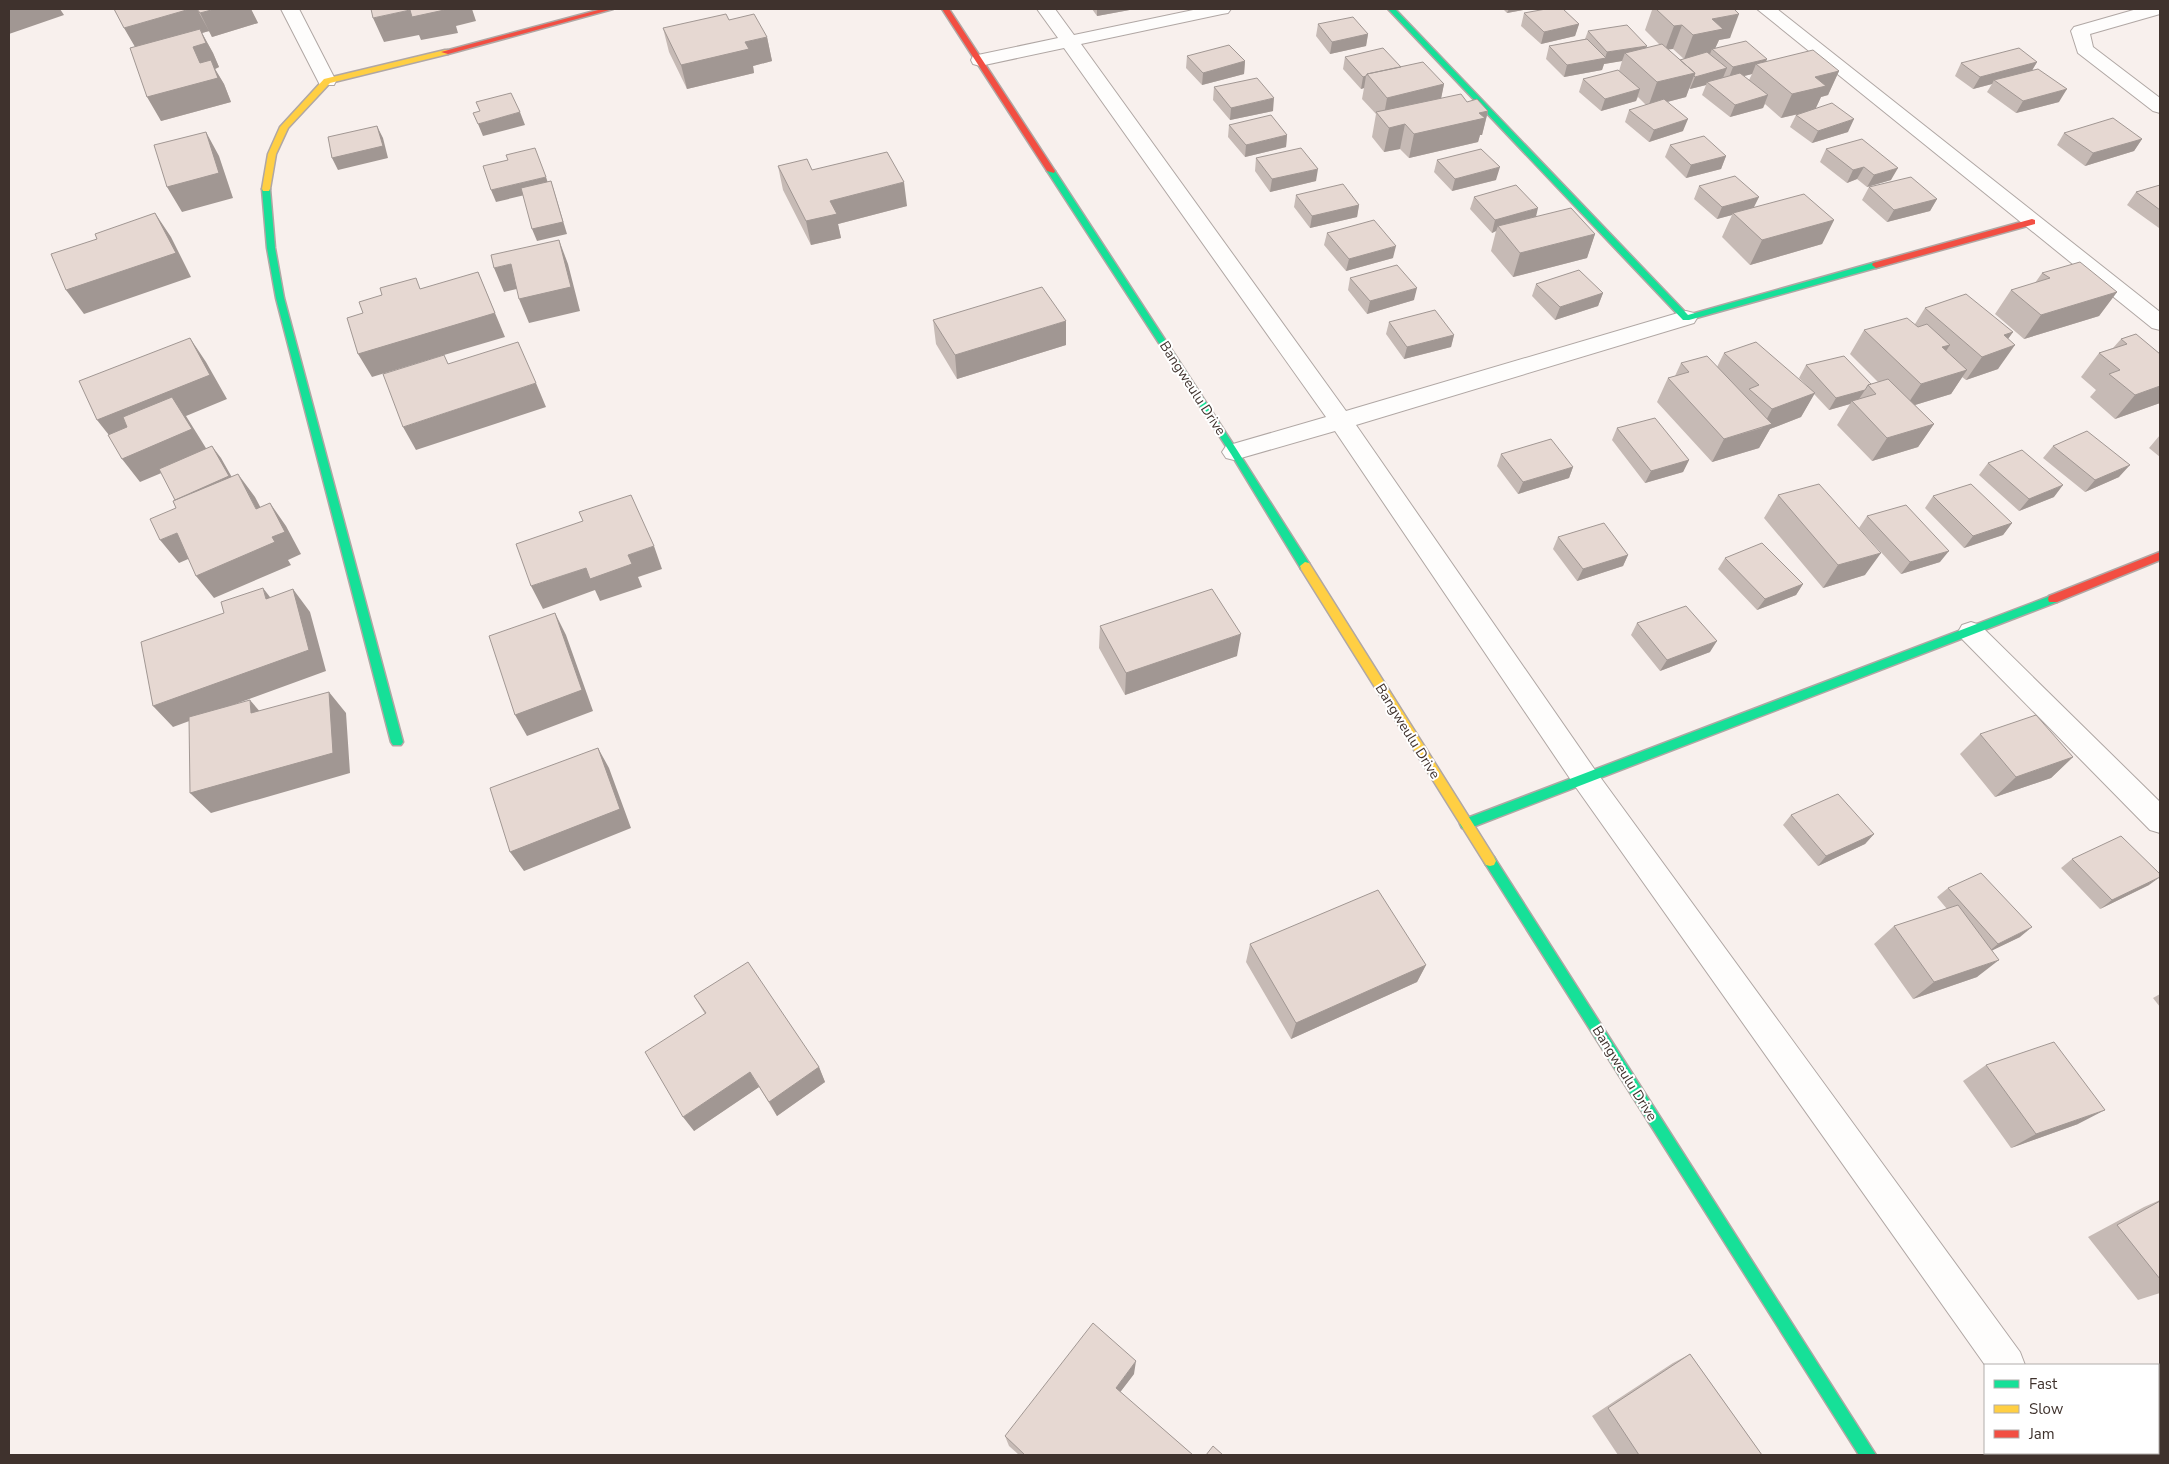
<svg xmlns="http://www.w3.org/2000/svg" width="2169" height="1464" viewBox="0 0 2169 1464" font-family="'Nunito Sans',sans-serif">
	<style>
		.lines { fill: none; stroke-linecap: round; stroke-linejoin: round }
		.street-casing { stroke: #b0a7a4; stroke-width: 2 }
		.fast-casing { stroke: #b0a7a4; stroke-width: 3 }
		.slow-casing { stroke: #b0a7a4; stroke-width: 3 }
		.jam-casing { stroke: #b0a7a4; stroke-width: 3 }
		.street { fill: #fefdfc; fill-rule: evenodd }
		.fast { fill: #16e098; fill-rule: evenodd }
		.slow { fill: #ffcf43; fill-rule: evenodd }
		.jam { fill: #f24e42; fill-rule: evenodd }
		.wall { fill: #c6bab5; fill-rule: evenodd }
		.shaded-wall { fill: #a19793 }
		.building { fill: #e6d8d2; stroke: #a19793 }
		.labels { text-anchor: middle; stroke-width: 4; stroke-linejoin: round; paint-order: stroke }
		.street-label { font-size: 14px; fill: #3f322d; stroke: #fff }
	</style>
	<rect width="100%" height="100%" fill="#f8f0ed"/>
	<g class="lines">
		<g class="street-casing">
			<path id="street" d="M281,9h18l37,72 -2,4h-14z
				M1037,9h18l19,26 124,-26h33l-3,4 -6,1 -141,30 265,367 332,-98 8,-2 8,2 3,5 -3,5 -338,102 239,345 425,582 5,13h-40l-410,-579 -240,-355 -101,29 -8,-2 -4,-6 4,-6 100,-29 -262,-369 -84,18 -7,-2 -2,-4 2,-4 85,-18z
				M1757,9h20l383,303v18l-8,-2z
				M2137,9h23v5l-70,20 3,13 67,51v15l-7,-2 -75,-58 -7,-22 3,-4z
				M1971,622l9,3 180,177v31l-10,-3 -188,-191 -4,-7 4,-7z
				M2051,1453h39l1,2h-39z"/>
		</g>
		<g class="fast-casing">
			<path id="fast" d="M1388,9h7l293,306 188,-53 4,3 -1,2 -190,53h-6z
				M1048,169l7,2 182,279 72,113 1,3 -1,3h-8l-70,-115 -184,-283z
				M266,186l4,3 5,59 9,50 119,444 -2,3h-8l-2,-3 -115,-444 -9,-50 -5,-59z
				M2053,595l5,4 -1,3 -587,226 -4,1 -4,-1 -2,-4 2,-4z
				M1490,856l4,1 382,598h-17l-373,-590 -2,-4 2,-4z"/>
		</g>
		<g class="slow-casing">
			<path id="slow" d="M445,50h3v4l-118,29 -42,45 -12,26 -6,35 -1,2h-6l-1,-2 6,-35 12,-27 44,-48z
				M1305,562l4,1 185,294 2,4 -2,4 -4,1 -4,-1 -185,-296 -1,-3z"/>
		</g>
		<g class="jam-casing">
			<path id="jam" d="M602,9h11l-165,45 -7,-2z
				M942,9h7l106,162 -1,2 -7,-2z
				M2032,219l3,1v4l-159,44 -4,-3 1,-2z
				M2160,552v8l-103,42h-8l-1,-3 1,-3z"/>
		</g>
		<use href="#street" class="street"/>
		<use href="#fast" class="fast"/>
		<use href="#slow" class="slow"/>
		<use href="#jam" class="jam"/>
	</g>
	<path class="wall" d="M114,9h137l7,14 -46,14 -3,-6 -7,2 11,20 6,14 -4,2 9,15 7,18 -70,19 -26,-75z
		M1092,9h43l-38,7z
		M1503,9h26l-22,4z
		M1650,9h84l-4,29 -11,2 -4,8 52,11 -1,2 73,10 -11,24 -7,2 -6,12 33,23 -36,11 -22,-16 6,-12 3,-1 -18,4 -16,-14 -2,4 -33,9 -28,-22 4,-10 -16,4 -1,-1 -3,9 -19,5 16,29 -34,11 -24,-20 4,-12 17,-5 -8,-8 -2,4 -35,10 -22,-19 4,-13 36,-8 3,-10 -18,3 -2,6 -38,7 -18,-18 3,-13 36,-7 3,-8 58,17 14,-3 -15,-15 7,-20zM1668,49h5l11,10 -4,1zM1752,74l-3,6 -5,-4z
		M1524,13l55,11 -4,12 -34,8 -20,-18z
		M1318,24l50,10 -2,12 -36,8 -14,-18z
		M663,28l104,9 5,24 -19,5 1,7 -67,16 -18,-37z
		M1187,56l58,5 -1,13 -42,11 -16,-17z
		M1345,57l56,10 43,17 -3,14 26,4 21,9 -6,24h-2l-2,7 -69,16 -9,-9 -16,3 -12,-15 4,-23 -14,-15 2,-11 -3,1 -18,-20z
		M2037,62l-5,8 27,32 -43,11 -29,-21 5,-8 -19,5 -18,-13 6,-13z
		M1214,87l59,24 -43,9 -17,-20z
		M1229,125l58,10 -1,12 -41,10 -17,-20z
		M2064,133l78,6 -8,12 -49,15 -28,-21z
		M1670,145l56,11 -5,13 -35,9 -21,-21z
		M1826,149l65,31 -24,7 -10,-8 -10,4 -27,-21z
		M1256,158l60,23 -46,11 -15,-21z
		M1437,160l59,20 -44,11 -18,-19z
		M778,166l34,4 95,36 -69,18 3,14 -30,7 -28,-55z
		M2160,185v42l-1,1 -32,-23 9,-13z
		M1699,186l55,21 80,13 -12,24 -72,21 -28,-28 10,-22 -15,4 -23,-20z
		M1869,187l68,12 -7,12 -43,11 -25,-22z
		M1296,195l63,10 -2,12 -47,11 -16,-21z
		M1474,197l62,20 59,17 -8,24 -74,19 -22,-26 5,-20 -4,2 -22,-24z
		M1327,233l66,25 -47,13 -22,-26z
		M2042,273l75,19 -18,24 -75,23 -29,-25 16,-24 24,-7z
		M1350,278l64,22 -47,14 -19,-24z
		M1536,284l67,9 -5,13 -43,14 -23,-24z
		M1925,308l88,24 -5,7 -10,30 -32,11 -4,-3 -11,17 -36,11 19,19 -16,23 -46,14 -35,-36 13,-21 -21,6 -15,-16 -13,23 -31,12 -11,19 -47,14 -55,-60 11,-24 7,-2 6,-13 36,4 7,-14 84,34 -9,-9 7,-13 65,19 7,-2 -28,-28 14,-24 51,-6z
		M933,320l133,25 -109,34 -21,-35z
		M1389,322l65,13 -3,12 -47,12 -18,-25z
		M2136,334l24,69 -45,16 -25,-22 6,-7 -15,-13 18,-24 14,-5 8,-9z
		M1617,428l72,32 -6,12 -38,11 -33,-43z
		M2160,435v22l-11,-9z
		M2053,446l66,31 -34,15 -42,-34z
		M1501,454l72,13 -4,11 -51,16 -21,-28z
		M1988,463l66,34 -35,14 -40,-36z
		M1778,495l87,80 -42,13 -59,-70z
		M1933,496l79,27 -9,12 -39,13 -39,-40z
		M1867,516l73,46 -39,12 -42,-46z
		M1558,537l70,18 -5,11 -46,15 -24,-32z
		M1725,558l78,26 -7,11 -39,15 -39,-41z
		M1637,623l73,29 -50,19 -29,-36z
		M1100,626l137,30 -112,39 -26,-47z
		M1980,734l93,23 -22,21 -56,19 -35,-43z
		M1791,815l83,19 -9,10 -47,22 -35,-41z
		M2072,859l77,26 -49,24 -39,-41z
		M1948,888l72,49 -28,13 -15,27 -64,22 -39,-55 20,-18 53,-17 -10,-12z
		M1250,944l176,21 -9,17 -126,57 -45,-77z
		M2160,994v13l-7,-9z
		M694,996l125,71 6,15 -48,34 -18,-29 -65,44 11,-117z
		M1986,1065l92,59 -67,24 -48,-67z
		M2160,1200v93l-22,7 -50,-63 56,-30z
		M1690,1354l72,101h-144l-26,-39 81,-53z
		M1134,1374l-14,18 73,63h-174l-10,-9 -4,-10z"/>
	<path class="shaded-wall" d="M9,9h51l4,6 -55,19z
		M190,9h7l12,22 -7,2 11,20 6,14 -4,2 9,15 7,18 -70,19 -14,-24 -9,-45 -14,-24z
		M215,9h36l7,14 -46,14 -12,-24z
		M449,9h23l4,12 -20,5 2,7 -37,7 -2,-5 -35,7 -11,-24 37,-8z
		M1097,9h38l-38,7z
		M1509,9h20l-22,4z
		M1739,14l-9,24 -11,2 -5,11 -2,-2 -2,5 -26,5 9,-24 19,-16z
		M1579,24l-4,12 -34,8 3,-12z
		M1682,25l-9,24 -8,1 9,-24z
		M1368,34l-2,12 -36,8 2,-12z
		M767,37l5,24 -19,5 1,7 -67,16 -6,-24 64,-23z
		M1647,46l-4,12 -18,-5 -3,8 -18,3 -2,6 -38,7 3,-12 38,-7 2,-6z
		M1767,59l-4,10 -7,-5 -4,10 -24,6 5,-13z
		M1245,61l-1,13 -42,11 1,-12z
		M2037,62l-7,12 -36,6 -2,4 -19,5 7,-12z
		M1727,68l-5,12 -15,2 -1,3 -16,4 5,-12z
		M1839,71l-11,24 -7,2 -6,13 -34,8 11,-24 23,-17z
		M1695,73l-9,24 -38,10 9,-25z
		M1366,76l-2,12 -3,1 2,-12z
		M1444,84l-5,25 -56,12 4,-23z
		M1640,89l-4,12 -35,10 4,-12z
		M2067,89l-8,13 -43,11 7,-12z
		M1768,95l-5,13 -33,9 5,-12z
		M1274,98l-1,13 -43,9 1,-12z
		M1488,111l-6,24h-2l-2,7 -69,16 5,-24 65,-21z
		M520,112l5,13 -42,11 -5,-12z
		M1688,119l-5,12 -34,11 5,-12z
		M1854,119l-6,13 -36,11 6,-12z
		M1405,124l-5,25 -16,3 5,-24z
		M377,126l6,12 5,20 -50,12 -6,-12z
		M206,132l13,24 14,42 -51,14 -15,-25z
		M1287,135l-1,12 -41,10 1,-12z
		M2142,139l-8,12 -49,15 8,-13z
		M1726,156l-5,13 -35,9 5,-13z
		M1500,167l-4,13 -44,11 3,-12z
		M1864,167l-7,12 -10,4 6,-13z
		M1898,168l-7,12 -24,7 7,-12z
		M1318,169l-2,12 -46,11 2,-13z
		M546,177l4,12 -54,13 -5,-12z
		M551,181l4,13 12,40 -30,7 -5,-12z
		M904,182l3,24 -69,18 3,14 -30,7 -5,-24 24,-20z
		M1759,197l-6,12 -20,4 -1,2 -15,4 5,-12z
		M1937,199l-7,12 -43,11 7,-12z
		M1359,205l-2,12 -47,11 2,-12z
		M1538,208l-3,13 -37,5 -2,5 -4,2 3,-13z
		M155,213l16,24 20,40 -107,37 -18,-24z
		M1834,220l-12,24 -72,21 12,-25z
		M1595,234l-8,24 -74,19 7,-24z
		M559,240l9,24 12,47 -51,12 -10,-24z
		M1396,246l-3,12 -47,13 3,-12z
		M511,264l10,24 -17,4 -10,-24z
		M478,272l27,65 -61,18 16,33 -16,-33 -72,22 -14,-23z
		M1417,288l-3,12 -47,14 3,-13z
		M2117,292l-18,24 -75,23 17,-24z
		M1603,293l-5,13 -43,14 5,-13z
		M1066,321v24l-109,34 -2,-24z
		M2013,332l-13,18 15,-5 -17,24 -32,11 16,-23 22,-22z
		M1454,335l-3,12 -47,12 3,-12z
		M190,338l16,24 21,37 -41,17 23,37 -69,29 -18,-23 -6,-15 -19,-24z
		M1950,345l-16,24 8,-22z
		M1967,370l-16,24 -46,14 16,-24z
		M536,383l10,24 -130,43 -13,-23z
		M2160,386v17l-45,16 20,-24z
		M1865,390l-8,12 -5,-1 -2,3 -21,6 7,-12z
		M1815,393l-14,24 -31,12 -11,19 -47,14 12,-23 38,-11 10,-19z
		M1934,424l-16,23 -46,14 15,-23z
		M212,446l9,12 17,30 -54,24z
		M1689,460l-6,12 -38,11 6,-12z
		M2130,465l-11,12 -34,15 10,-12z
		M1573,467l-4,11 -51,16 5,-12z
		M238,474l17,23 18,34 -17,-22z
		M2063,485l-9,12 -35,14 10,-12z
		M270,503l16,23 15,28 -13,6 3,5 -77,33 -18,-22 76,-39z
		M2012,523l-9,12 -39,13 9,-12z
		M177,533l18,23 -16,7 -19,-23z
		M654,546l8,23 -24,8 4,10 -42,14 -5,-11 -52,19 -12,-23 55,-18 42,-13z
		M1949,551l-9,11 -39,12 9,-12z
		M1881,553l-16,22 -42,13 15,-23z
		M1628,555l-5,11 -46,15 6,-12z
		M1803,584l-7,11 -39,15 8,-11z
		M263,588l17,22 -14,-11z
		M293,589l17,23 16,59 -153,56 -20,-21z
		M555,613l11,22 27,76 -66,25 -12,-21z
		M1241,634l-4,22 -112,39 1,-22z
		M1717,641l-7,11 -50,19 7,-11z
		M329,692l17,21 4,60 -139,40 -21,-20z
		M250,700l18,21 -17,-8z
		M598,748l11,20 22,60 -107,43 -14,-19z
		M2073,757l-22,21 -56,19 21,-20z
		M1874,834l-9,10 -47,22 8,-10z
		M2160,877l-11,8 -49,24 12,-9z
		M2032,927l-12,10 -33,16 11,-9z
		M1999,960l-22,17 -64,22 21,-17z
		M1426,965l-9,17 -126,57 5,-16z
		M819,1067l6,15 -48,34 -8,-14z
		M750,1072l9,15 -65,44 -11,-14z
		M2105,1110l-27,14 -67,24 25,-14z
		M1136,1361l-2,13 -19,25 1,-11z"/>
	<path class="building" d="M114,9h76l-66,19z
		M197,9h18l-15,4z
		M371,9h78l-37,8 -2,-7 -37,8z
		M1546,9h17l16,15 -35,8 -20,-19z
		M1656,9h78l5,5 -27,5 11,10 -30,6 -11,-10 -8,1z
		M726,14l3,6 25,-6 13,23 -22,5 4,7 -68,16 -18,-37z
		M1353,17l15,17 -36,8 -14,-18z
		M1627,25l20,21 -40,6 -19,-21z
		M200,29l6,14 -13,4 7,16 11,-3 7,18 -71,19 -17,-49z
		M1587,39l19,19 -39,7 -18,-19z
		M1746,41l21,18 -34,8 -21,-18z
		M1662,44l33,29 -38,9 -32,-29z
		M1229,45l16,16 -42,12 -16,-17z
		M1383,48l18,19 -34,7 -1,2 -3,1 -18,-20z
		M2019,48l18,14 -57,15 -19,-14z
		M1813,50l26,21 -24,6 11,9 -34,8 -36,-30z
		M1707,52l20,16 -32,9 -1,-1 1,-3 -15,-13z
		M1423,62l21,22 -57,14 -20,-24z
		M2038,69l29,20 -44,12 -29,-21z
		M1618,70l22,19 -35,10 -22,-20z
		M1740,73l28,22 -33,10 -28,-23z
		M1257,78l17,20 -43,10 -17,-21z
		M511,93l9,19 -42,12 -5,-11 7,-2 -4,-9z
		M1461,94l6,8 10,-3 11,12 -9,2 6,5 -71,16 -9,-10 -16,4 -13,-16z
		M1664,99l24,20 -34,11 -25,-20z
		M1832,103l22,16 -36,12 -22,-16z
		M1271,115l16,20 -41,10 -17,-20z
		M2113,118l29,21 -49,14 -29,-20z
		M377,126l6,20 -51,12 -4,-21z
		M206,132l13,41 -52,14 -13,-42z
		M1704,136l22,20 -35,9 -21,-20z
		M1862,139l36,29 -24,7 -10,-8 -11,3 -27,-21z
		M535,148l11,29 -55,13 -8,-24 25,-6 -2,-5z
		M1301,148l17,21 -46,10 -16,-21z
		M1481,149l19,18 -45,12 -18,-19z
		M887,152l17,30 -74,19 7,13 -31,7 -28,-55 29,-7 5,11z
		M1735,176l24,21 -37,10 -23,-21z
		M1911,177l26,22 -43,11 -25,-23z
		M551,181l12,41 -31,7 -11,-41z
		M1343,184l16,21 -47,11 -16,-21z
		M1516,185l22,23 -43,12 -21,-23z
		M2160,185v25l-24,-18z
		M1804,194l30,26 -72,20 -29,-27z
		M1571,208l24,26 -75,19 -22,-27z
		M155,213l21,40 -110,37 -15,-36 46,-15 -2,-5z
		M1374,220l22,26 -47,13 -22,-26z
		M559,240l12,47 -52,12 -8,-35 -17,4 -3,-13z
		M2080,262l37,30 -76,23 -30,-25 39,-12 -8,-5z
		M1397,265l20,23 -47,13 -20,-23z
		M1579,270l24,23 -43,14 -24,-23z
		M478,272l17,41 -137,41 -11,-36 16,-5 -4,-11 23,-7 -2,-7 36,-10 4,11z
		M1042,287l24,34 -111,34 -22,-35z
		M1966,294l47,38 -9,3 11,10 -33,12 -57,-49z
		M1435,310l19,25 -47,12 -18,-25z
		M1907,318l11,9 9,-3 23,21 -8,2 25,23 -46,14 -57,-54z
		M2136,334l24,20v32l-25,9 -26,-21 11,-4 -21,-17 28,-9 -6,-5z
		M190,338l20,37 -113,45 -18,-39z
		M518,342l18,41 -133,44 -20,-53 61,-19 4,9z
		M1756,342l59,51 -43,16 -23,-20 10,-4 -35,-32z
		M1707,356l65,68 -48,15 -56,-61 21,-6 -8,-9z
		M1844,356l27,28 -3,1 -3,5 -29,8 -30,-33z
		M1888,379l46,45 -47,14 -35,-37 24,-7 -8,-9z
		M172,397l20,32 -70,30 -14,-24 19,-8 -4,-10z
		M1655,418l34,42 -38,11 -34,-43z
		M2087,431l43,34 -35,15 -42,-34z
		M1551,439l22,28 -50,15 -22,-28z
		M212,446l17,30 -54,24 -16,-31z
		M2022,450l41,35 -34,14 -41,-36z
		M238,474l18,35 14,-6 15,29 -13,5 3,5 -79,34 -19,-43 -17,7 -10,-21 26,-11 -3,-7z
		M1819,484l62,69 -43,12 -60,-70z
		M1971,484l41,39 -39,13 -40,-40z
		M631,495l23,51 -26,9 4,9 -42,15 -4,-11 -55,18 -15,-42 67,-23 -4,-9z
		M1906,505l43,46 -39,11 -43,-46z
		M1604,523l24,32 -45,14 -25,-32z
		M1762,543l41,41 -38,15 -40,-41z
		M263,588l3,11 27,-10 16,61 -156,56 -12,-64 83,-29 -3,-11z
		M1212,589l29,45 -115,39 -26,-47z
		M1686,606l31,35 -50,19 -30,-37z
		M555,613l27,77 -67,25 -26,-79z
		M329,692l4,61 -143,40 -1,-76 61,-17 1,13z
		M2036,715l37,42 -57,20 -36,-43z
		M598,748l22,61 -110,43 -20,-64z
		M1838,794l36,40 -48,22 -35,-41z
		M2121,836l39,38v3l-48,23 -40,-41z
		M1981,873l51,54 -34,17 -50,-56z
		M1378,890l48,75 -130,58 -46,-79z
		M1958,905l41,55 -65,22 -40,-56z
		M748,962l71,105 -50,35 -19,-30 -67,45 -38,-65 61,-39 -12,-17z
		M2054,1042l51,68 -69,24 -50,-69z
		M2160,1201v78l-43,-54z
		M1093,1323l43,38 -20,27 77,67h-168l-20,-19z
		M1690,1354l72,101h-123l-31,-47z
		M1213,1446l10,9h-17z"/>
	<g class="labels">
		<g class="street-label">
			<text transform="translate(1193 388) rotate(57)" y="5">Bangweulu Drive</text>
			<text transform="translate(1408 731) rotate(58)" y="5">Bangweulu Drive</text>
			<text transform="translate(1625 1073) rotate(58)" y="5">Bangweulu Drive</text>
		</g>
	</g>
	<rect width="2169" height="1464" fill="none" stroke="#3f322d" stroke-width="20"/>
	<rect x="1984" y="1364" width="175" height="90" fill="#ffffff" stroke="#b2adab"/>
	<rect x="1994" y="1380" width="25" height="8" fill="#16e098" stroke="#b2adab"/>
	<text x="2029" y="1389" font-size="15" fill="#3f322d">Fast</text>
	<rect x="1994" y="1405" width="25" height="8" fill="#ffcf43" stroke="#b2adab"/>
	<text x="2029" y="1414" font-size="15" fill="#3f322d">Slow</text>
	<rect x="1994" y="1430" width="25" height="8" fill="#f24e42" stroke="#b2adab"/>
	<text x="2029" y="1439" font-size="15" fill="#3f322d">Jam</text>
</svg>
